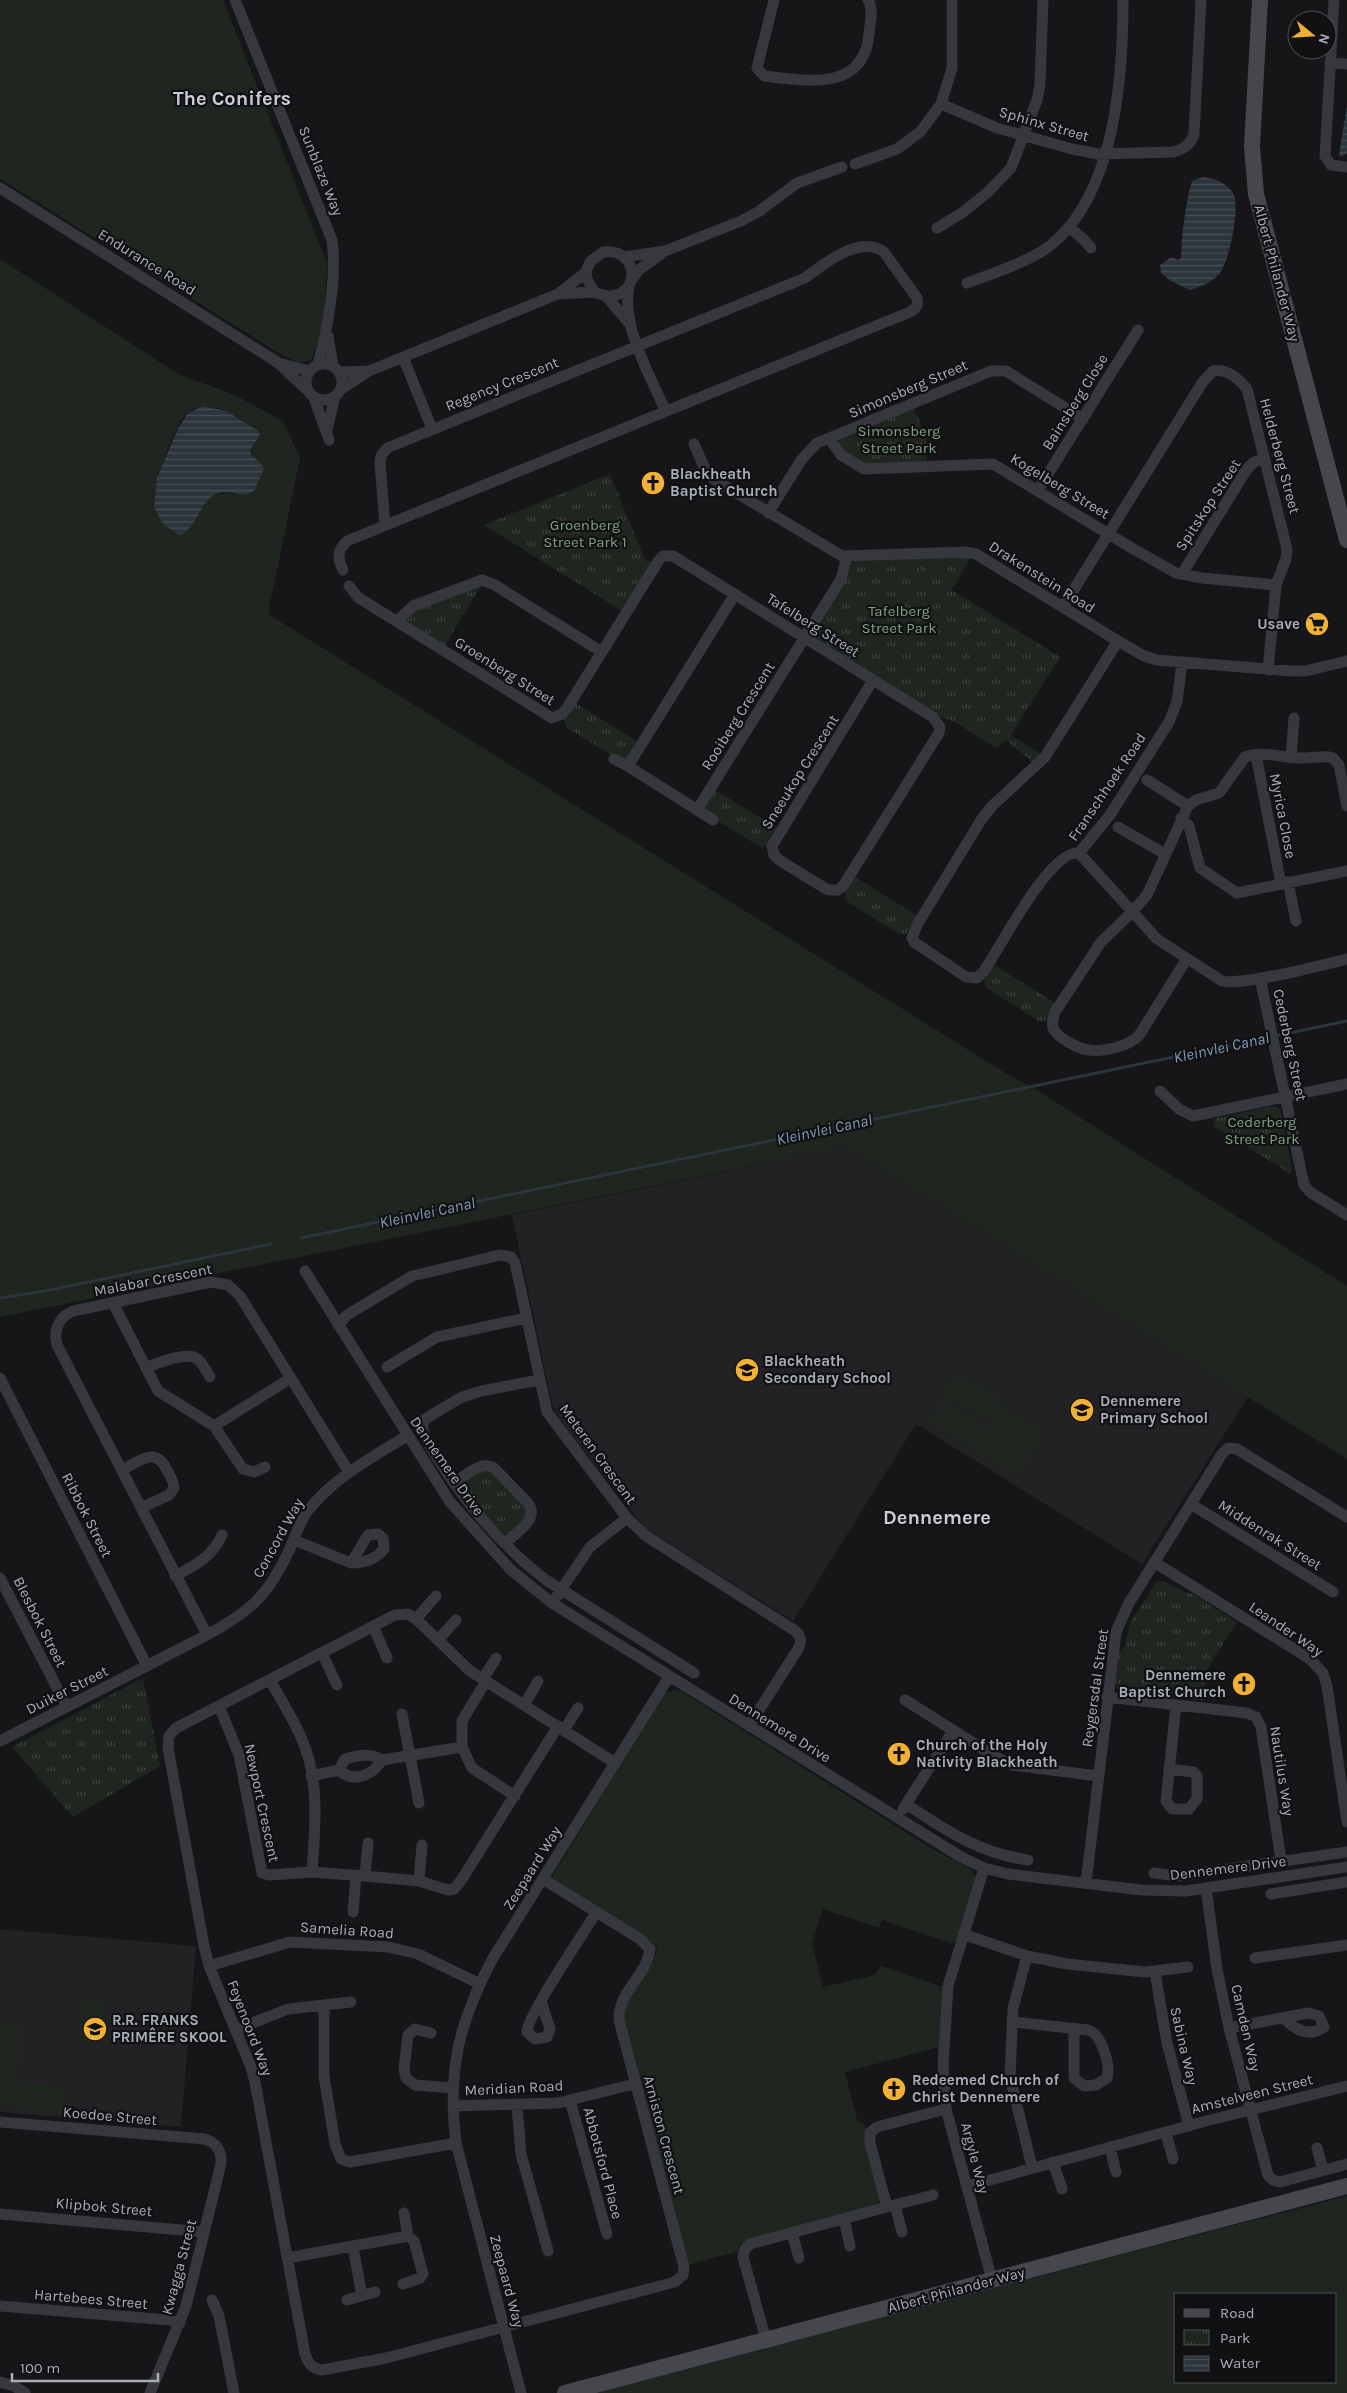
<svg xmlns="http://www.w3.org/2000/svg" width="1347" height="2393" viewBox="0 0 1347 2393" font-family="Karla,sans-serif">
	<style>
		.built { fill: #222225 }
		.grass { fill: #1e261f; fill-rule: evenodd }
		.park { fill: url(#park-tufts) }
		.water { fill: url(#water-rules) }
		.lines { fill: none; stroke-linecap: round; stroke-linejoin: round }
		.stream { stroke: #2c353c; stroke-width: 3 }
		.street { stroke: #37383d; stroke-width: 11 }
		.secondary { stroke: #45474d; stroke-width: 16 }
		.labels { text-anchor: middle; stroke-width: 4.5; stroke-linejoin: round; paint-order: stroke }
		.street-label { font-size: 15px; fill: #a8adb8; stroke: #111113 }
		.park-label { font-size: 15px; fill: #7fa381; stroke: #111113 }
		.poi-label { font-size: 15px; font-weight: bold; fill: #a8adb8; stroke: #111113; text-anchor: start }
		.water-label { font-size: 16px; font-style: italic; fill: #7f9bb3; stroke: #111113 }
		.district-label { font-size: 20px; font-weight: bold; fill: #c9ccd4; stroke: #111113 }
	</style>
	<defs>
		<pattern id="park-tufts" width="24" height="20" patternUnits="userSpaceOnUse" patternTransform="scale(1.25)"><rect width="24" height="20" fill="#1e261f"/><path d="M3 7l-1-3M5 7V3M7 7l1-3M15 17l-1-3M17 17v-4M19 17l1-3" fill="none" stroke="#3c433d"/></pattern>
		<pattern id="water-rules" width="6" height="5" patternUnits="userSpaceOnUse" patternTransform="scale(1.25)"><rect width="6" height="5" fill="#2c353c"/><path d="M0 2.5h6" fill="none" stroke="#485056"/></pattern>
	</defs>
	<rect width="100%" height="100%" fill="#161618"/>
	<path class="built" d="M846,1147l402,250 -106,167 -226,-140 -123,197 -147,-92 -78,-99 -15,-22 -41,-193z
		M0,1929l196,17 -15,181 -181,-15z"/>
	<path class="grass" d="M0,0h223l104,263 -4,66 -12,31 -12,3 -22,-11 -277,-173z
		M0,259l180,116 55,20 48,26 17,37 -32,156 739,460 28,15 312,197v173l-501,-312 -846,170zM203,406l18,3 21,11 14,20 -4,4v12l9,8 -24,31c-24,-7 -36,7 -45,29l-35,-12c-9,-16 15,-79 26,-95 5,-6 14,-9 20,-11z
		M957,1372l44,26 -14,23 -44,-27z
		M941,1399l43,27 -13,22 -44,-27z
		M1000,1405l45,28 -27,45 -45,-28z
		M674,1690l7,1 253,159 37,19 5,8 -20,65 -5,1 -69,-23 -3,8 -56,-19 -11,34 11,44 52,-12 6,-9 62,21 -4,60 -94,25 13,51 4,-1 5,7 14,70 -7,9 -135,36v7l-52,14 -64,-243 4,-23 29,-45 1,-6 -4,-5 -94,-58 -5,-4 -1,-6 111,-181z
		M83,1999l22,2 -4,43 -21,-2z
		M0,2023l23,1 -5,58 50,4 -2,27 -66,-7z
		M1347,2196v197h-755zM1176,2294h160v88h-160z"/>
	<path class="park" d="M913,407l14,31v25l-65,2 -17,-11 -7,-10 1,-5z
		M610,474l35,86 8,2 -31,49 -138,-86z
		M971,557l-19,33 108,67 -49,78 33,21 -8,9 -30,-25 -10,8 -42,-27 -16,-5 -122,-77 -2,-5 32,-56 5,-14 4,-3z
		M482,584l-38,63 -36,-24 -1,-5 4,-6z
		M574,702l64,40 -11,17 -8,1 -53,-33 -2,-9z
		M714,789l64,40 -11,17 -5,2 -57,-35 -1,-8z
		M854,876l63,40 -11,18h-7l-53,-33 -1,-10z
		M993,964l64,40 -9,16 -9,1 -53,-33 -2,-8z
		M1275,1106l5,3 12,59 -1,6 -78,-48 2,-8z
		M488,1468l37,37 3,10 -19,19 -7,-1 -20,-21 -19,-26 3,-7z
		M1157,1581c13,-1 23,12 36,13l44,28 -31,49 -3,30 -84,-10 -3,-4 3,-35 6,-5 5,-24z
		M143,1678l17,88 -87,51 -61,-70z"/>
	<path class="water" d="M1347,106v47l-6,4 -2,-2z
		M1203,177c12,2 23,5 30,16 8,14 -4,67 -13,80 -7,9 -20,14 -30,17l-19,-9 -10,-8 -1,-8 11,-8 7,3 3,-2c1,-27 4,-51 11,-77z
		M203,406l23,5 31,19 3,5c-18,26 -7,14 4,34l-10,22c-13,9 -25,-3 -38,3 -18,9 -19,36 -37,41l-16,-11 -9,-17 3,-29 21,-50 10,-15z"/>
	<g class="lines">
		<path class="stream" d="M301,1238l1046,-217
			M0,1298l45,-7 226,-47"/>
		<path class="street" d="M235,0l97,240c5,37 -4,88 -14,124
			M774,0l-17,68 7,8c43,5 100,16 105,-42 1,-11 5,-26 -1,-34
			M1334,0l-9,156 6,9 16,2
			M1330,63l17,1
			M941,104l56,24 75,21 26,5 75,-2c11,-3 17,-7 21,-18l7,-134
			M855,164l42,-15 23,-17 21,-28 11,-36v-68
			M0,188l277,174 29,27
			M1069,227l14,12 8,9
			M937,228l25,-15 25,-20 24,-25 26,-68 3,-15 3,-85
			M625,257l40,-6 76,-30 17,-9 39,-29 45,-16
			M632,279l7,-9 22,-16
			M967,283c22,-8 66,-23 84,-38 64,-52 72,-167 72,-245
			M629,287c-8,39 21,88 36,123
			M560,294l34,-2
			M606,296l22,26
			M328,336l5,30
			M403,357l29,72
			M279,363l30,8
			M306 382a18 18 0 1 1 36 0a18 18 0 1 1-36 0Z
			M339,372l30,-1
			M340,390l29,-19 189,-77 28,-22 4,-10 13,-10c43,-5 36,60 -9,40l-7,-13 -1,-7
			M314,398l15,42
			M327,430l8,-34
			M829,438l12,17 23,14 129,-5 137,83 46,26 26,5 74,7
			M694,444l12,27 9,9 127,76 125,-4 9,2 142,87 24,14 14,5 136,11h13l42,-10
			M1038,490l100,-160
			M768,513l34,-54 15,-16 174,-72h15l77,48
			M343,570c-6,-12 -6,-19 4,-29l563,-229c6,-4 9,-6 7,-14l-33,-46c-24,-18 -60,12 -79,26l-418,170 -6,8 -1,7 5,62
			M1182,574l65,-105 7,-7 10,-3
			M349,586l10,12 193,120 10,-4 5,-6 92,-148 4,-4h10l229,142 31,19 7,10 -1,6 -96,153 -5,4h-10l-49,-30 -5,-5 -2,-9 101,-166
			M1063,607l139,-224 11,-12c14,-3 25,7 34,18l40,160 -1,10 -10,26 -8,85
			M397,621l16,-15 69,-26 13,5 107,67
			M1256,755l25,129
			M1291,758l3,-40
			M614,759l14,7 85,54
			M628,766l107,-172
			M1147,780l41,26
			M697,810l144,-231 6,-22
			M1181,818l8,8 11,42 37,25 110,-22
			M1118,827l47,27
			M1079,853c-29,-4 -79,95 -95,118l-7,7 -11,-1 -52,-35 -2,-4 5,-13 64,-105 11,-14 53,-49 73,-116
			M1079,853l78,86 65,42c21,5 100,-16 125,-22
			M1079,853l31,-38 59,-93 8,-20 5,-40
			M1288,882l8,39
			M1186,960l-46,74c-9,12 -36,18 -51,16 -10,-1 -32,-12 -36,-22 -1,-5 0,-11 2,-16l46,-70 30,-29 16,-18 41,-89 8,-6 23,-7 26,-36c18,-7 41,2 60,1 10,0 19,-3 28,0l6,7 8,41
			M1260,978l44,207 6,7 37,23
			M1160,1091l19,18 14,7 154,-32
			M305,1271l145,231 61,68 41,33 409,254 23,11 24,6 133,16 45,1 161,-24
			M113,1303l45,88 56,35 29,43 11,3 11,-5
			M338,1325l9,-10 65,-39 88,-21 11,2 4,6 32,149 80,106 19,18 148,94c7,5 8,11 4,19l-49,77
			M387,1367l50,-30 89,-19
			M146,1368c11,-5 39,-16 50,-10 6,3 10,13 14,19
			M0,1378l147,288
			M539,1380l-58,11 -21,7 -35,21 -3,8 3,10c28,52 74,107 121,143l148,93
			M214,1426l77,-48
			M122,1470c18,-9 33,-24 45,0 3,6 7,11 7,18l-5,7 -28,13
			M454,1483c11,-7 27,-23 40,-15l34,35c12,16 -12,30 -22,39
			M1191,1504l142,88
			M294,1540l57,23c13,0 25,-4 33,-14l-1,-11 -5,-4 -10,1 -17,28
			M1154,1562l156,97 13,14 4,13 20,136
			M175,1576c21,-11 37,-19 47,-41
			M0,1578l67,129
			M557,1596l33,-49 37,-29
			M416,1619l20,-23
			M373,1626l14,32
			M207,1635l-150,-290c-4,-15 2,-28 16,-34l138,-29 17,3 12,11 109,176
			M438,1640l18,-20
			M322,1653l15,32
			M483,1679l13,-21
			M270,1680c11,20 24,40 33,62 17,41 12,87 9,130
			M486,1681l-24,40v26l10,21 43,28
			M1107,1697l140,16 9,4 5,10 20,133
			M905,1700l89,56 18,9 86,11
			M524,1705l14,-24
			M219,1706l20,49 23,118 7,2 43,-3 53,4 54,5 29,9 6,-1 8,-10 96,-153
			M402,1714l17,89
			M564,1730l14,-22
			M0,1741l207,-106c42,-23 60,-38 81,-82 6,-13 11,-30 19,-41 26,-34 64,-54 100,-76
			M1169,1769l24,3 4,4v23l-8,10h-17l-6,-8 10,-96
			M339,1770c14,14 34,5 43,-10
			M311,1776l28,-6 6,-11c12,-4 26,-7 37,1l80,-13
			M906,1804c41,27 73,49 122,56
			M903,1809l50,-78
			M984,1868l-36,118 -5,79 3,44 46,171
			M1154,1873l24,3 169,-24
			M365,1876l3,-33
			M543,1879l97,60 10,10c-3,27 -32,42 -31,71l65,247 -1,8 -8,7 -289,76 -64,12c-10,-1 -14,-7 -17,-16l-50,-272 -4,-15 -42,-101 -5,-20 -36,-198 1,-12 7,-8 219,-113 13,-1 8,5 54,52 145,92
			M419,1881l3,-36
			M1086,1883l30,-251 13,-29 93,-149 6,-6 9,1 110,68
			M1206,1888l11,81 12,59 39,147 5,5 7,2 67,-18
			M1271,1894l76,-12
			M353,1912l3,-37
			M963,1934l64,22 40,8 78,8 43,-5
			M1027,1956l-14,52 -3,69 22,90
			M1255,1958l92,-13
			M209,1966l81,-24 98,5 30,7 62,30
			M1155,1972l12,71 22,83
			M541,2001l9,28 -3,8 -12,2 -8,-7c-1,-14 58,-101 69,-119
			M324,2006v70l11,68 6,15 9,3 106,-19
			M1013,2022l75,8c13,3 23,35 19,48l-11,7 -12,1 -10,-8v-49
			M1229,2028l79,-15 11,3 5,11c-15,11 -29,3 -40,-9
			M235,2030l53,-21 63,-7
			M431,2033l-16,-4 -7,6 -4,34 2,9 9,7 38,3
			M570,2100l37,134
			M517,2105l4,49 27,97
			M453,2106l105,-3 76,-19
			M0,2122l205,17c12,4 17,13 16,25l-35,142 -36,87
			M1166,2133l7,26
			M1110,2148l6,24
			M1317,2148l6,22
			M1053,2162l9,27
			M968,2186l238,-65 141,-35
			M895,2205l7,27
			M887,2207l46,-12
			M0,2214l204,18
			M844,2219l6,27
			M792,2233l7,25
			M353,2247l9,49
			M287,2258l121,-22
			M403,2284l17,-6 3,-4 -9,-33 -6,-5 -4,-23
			M212,2300l7,16 15,77
			M347,2300l28,-8
			M0,2306l169,14 11,3
			M766,2340l-23,-83 2,-8 5,-5 137,-37 -17,-64v-10l7,-6 69,-18
			M0,2382l14,4 11,7
			M521,2393l-65,-250c-9,-73 3,-121 37,-185l176,-281"/>
		<path class="secondary" d="M1260,0l-8,146 4,48 91,346
			M565,2393l782,-207"/>
	</g>
	<defs>
		<g id="church-disc" transform="scale(1.25)"><circle r="9.5" fill="#f2b134" stroke="#111113"/><path d="M-1.2-6h2.4v3.5h3.3v2.4h-3.3V6h-2.4V-.1h-3.3v-2.4h3.3Z" fill="#111"/></g>
		<g id="supermarket-disc" transform="scale(1.25)"><circle r="9.5" fill="#f2b134" stroke="#111113"/><path d="M-6-5.5h2.5l.6 2H6L4.5 2H-2.5L-4.4-4H-6ZM-1.5 3.2a1.3 1.3 0 1 0 .1 0ZM3 3.2a1.3 1.3 0 1 0 .1 0Z" fill="#111"/></g>
		<g id="school-disc" transform="scale(1.25)"><circle r="9.5" fill="#f2b134" stroke="#111113"/><path d="M0-5L7-2L0 1L-7-2ZM-4 1L0 2.5L4 1V4Q0 6-4 4Z" fill="#111"/></g>
	</defs>
	<g fill-rule="evenodd">
		<use href="#church-disc" x="653" y="483"/>
		<use href="#supermarket-disc" x="1317" y="624"/>
		<use href="#school-disc" x="747" y="1370"/>
		<use href="#school-disc" x="1082" y="1410"/>
		<use href="#church-disc" x="1244" y="1684"/>
		<use href="#church-disc" x="899" y="1754"/>
		<use href="#school-disc" x="95" y="2029"/>
		<use href="#church-disc" x="894" y="2089"/>
	</g>
	<g class="labels">
		<g class="street-label">
			<text transform="translate(1044 124) rotate(16)" y="5">Sphinx Street</text>
			<text transform="translate(321 171) rotate(68)" y="5">Sunblaze Way</text>
			<text transform="translate(147 262) rotate(32)" y="5">Endurance Road</text>
			<text transform="translate(1277 273) rotate(75)" y="5">Albert Philander Way</text>
			<text transform="translate(502 384) rotate(-22)" y="5">Regency Crescent</text>
			<text transform="translate(908 389) rotate(-23)" y="5">Simonsberg Street</text>
			<text transform="translate(1075 402) rotate(-58)" y="5">Bainsberg Close</text>
			<text transform="translate(1280 456) rotate(75)" y="5">Helderberg Street</text>
			<text transform="translate(1060 486) rotate(31)" y="5">Kogelberg Street</text>
			<text transform="translate(1208 505) rotate(-57)" y="5">Spitskop Street</text>
			<text transform="translate(1042 577) rotate(32)" y="5">Drakenstein Road</text>
			<text transform="translate(813 625) rotate(32)" y="5">Tafelberg Street</text>
			<text transform="translate(505 671) rotate(32)" y="5">Groenberg Street</text>
			<text transform="translate(738 716) rotate(-58)" y="5">Rooiberg Crescent</text>
			<text transform="translate(800 772) rotate(-58)" y="5">Sneeukop Crescent</text>
			<text transform="translate(1107 787) rotate(-56)" y="5">Franschhoek Road</text>
			<text transform="translate(1283 816) rotate(79)" y="5">Myrica Close</text>
			<text transform="translate(1290 1045) rotate(78)" y="5">Cederberg Street</text>
			<text transform="translate(153 1280) rotate(-11)" y="5">Malabar Crescent</text>
			<text transform="translate(598 1454) rotate(54)" y="5">Meteren Crescent</text>
			<text transform="translate(447 1466) rotate(55)" y="5">Dennemere Drive</text>
			<text transform="translate(87 1515) rotate(63)" y="5">Ribbok Street</text>
			<text transform="translate(1270 1535) rotate(32)" y="5">Middenrak Street</text>
			<text transform="translate(278 1538) rotate(-61)" y="5">Concord Way</text>
			<text transform="translate(40 1622) rotate(63)" y="5">Blesbok Street</text>
			<text transform="translate(1286 1629) rotate(34)" y="5">Leander Way</text>
			<text transform="translate(1095 1688) rotate(-82)" y="5">Reygersdal Street</text>
			<text transform="translate(67 1690) rotate(-27)" y="5">Duiker Street</text>
			<text transform="translate(780 1728) rotate(32)" y="5">Dennemere Drive</text>
			<text transform="translate(1282 1771) rotate(81)" y="5">Nautilus Way</text>
			<text transform="translate(262 1803) rotate(78)" y="5">Newport Crescent</text>
			<text transform="translate(532 1868) rotate(-58)" y="5">Zeepaard Way</text>
			<text transform="translate(1228 1868) rotate(-7)" y="5">Dennemere Drive</text>
			<text transform="translate(347 1930) rotate(4)" y="5">Samelia Road</text>
			<text transform="translate(250 2028) rotate(69)" y="5">Feyenoord Way</text>
			<text transform="translate(1246 2028) rotate(77)" y="5">Camden Way</text>
			<text transform="translate(1184 2046) rotate(77)" y="5">Sabina Way</text>
			<text transform="translate(514 2088) rotate(-3)" y="5">Meridian Road</text>
			<text transform="translate(1252 2094) rotate(-14)" y="5">Amstelveen Street</text>
			<text transform="translate(110 2116) rotate(5)" y="5">Koedoe Street</text>
			<text transform="translate(664 2135) rotate(75)" y="5">Arniston Crescent</text>
			<text transform="translate(975 2158) rotate(75)" y="5">Argyle Way</text>
			<text transform="translate(603 2163) rotate(75)" y="5">Abbotsford Place</text>
			<text transform="translate(104 2207) rotate(5)" y="5">Klipbok Street</text>
			<text transform="translate(179 2267) rotate(-75)" y="5">Kwagga Street</text>
			<text transform="translate(507 2281) rotate(75)" y="5">Zeepaard Way</text>
			<text transform="translate(956 2290) rotate(-15)" y="5">Albert Philander Way</text>
			<text transform="translate(91 2299) rotate(5)" y="5">Hartebees Street</text>
		</g>
		<g class="park-label">
			<text x="899" y="436">Simonsberg<tspan x="899" dy="17">Street Park</tspan></text>
			<text x="585" y="530">Groenberg<tspan x="585" dy="17">Street Park 1</tspan></text>
			<text x="899" y="616">Tafelberg<tspan x="899" dy="17">Street Park</tspan></text>
			<text x="1262" y="1127">Cederberg<tspan x="1262" dy="17">Street Park</tspan></text>
		</g>
		<g class="poi-label">
			<text x="670" y="479">Blackheath<tspan x="670" dy="17">Baptist Church</tspan></text>
			<text x="1300" y="629" text-anchor="end">Usave</text>
			<text x="764" y="1366">Blackheath<tspan x="764" dy="17">Secondary School</tspan></text>
			<text x="1100" y="1406">Dennemere<tspan x="1100" dy="17">Primary School</tspan></text>
			<text x="1226" y="1680" text-anchor="end">Dennemere<tspan x="1226" dy="17">Baptist Church</tspan></text>
			<text x="916" y="1750">Church of the Holy<tspan x="916" dy="17">Nativity Blackheath</tspan></text>
			<text x="112" y="2025">R.R. FRANKS<tspan x="112" dy="17">PRIMÊRE SKOOL</tspan></text>
			<text x="912" y="2085">Redeemed Church of<tspan x="912" dy="17">Christ Dennemere</tspan></text>
		</g>
		<g class="water-label">
			<text transform="translate(1221 1047) rotate(-12)" y="6">Kleinvlei Canal</text>
			<text transform="translate(824 1129) rotate(-12)" y="6">Kleinvlei Canal</text>
			<text transform="translate(427 1212) rotate(-12)" y="6">Kleinvlei Canal</text>
		</g>
		<g class="district-label">
			<text x="232" y="105">The Conifers</text>
			<text x="937" y="1524">Dennemere</text>
		</g>
	</g>
	<rect x="1174" y="2293" width="162" height="90" fill="#111113" stroke="#4d4f55"/>
	<rect x="1184" y="2309" width="25" height="8" fill="#45474d" stroke="#4d4f55"/>
	<text x="1220" y="2318" font-size="15" fill="#a8adb8">Road</text>
	<rect x="1184" y="2330" width="25" height="15" fill="url(#park-tufts)" stroke="#4d4f55"/>
	<text x="1220" y="2343" font-size="15" fill="#a8adb8">Park</text>
	<rect x="1184" y="2356" width="25" height="15" fill="url(#water-rules)" stroke="#4d4f55"/>
	<text x="1220" y="2368" font-size="15" fill="#a8adb8">Water</text>
	<g transform="translate(1312 35) rotate(108)"><circle r="24" fill="#111113" stroke="#4d4f55"/>
	<path d="M0-4L9 19L0 12L-9 19Z" fill="#f2b134"/>
	<text y="-8" font-size="14" font-weight="bold" text-anchor="middle" fill="#a8adb8">N</text>
	</g>
	<path d="M12 2373v8h146v-8" fill="none" stroke="#a8adb8" stroke-width="2.5"/>
	<text x="20" y="2373" font-size="15" fill="#a8adb8" stroke="#111113" stroke-width="4" paint-order="stroke">100 m</text>
</svg>
